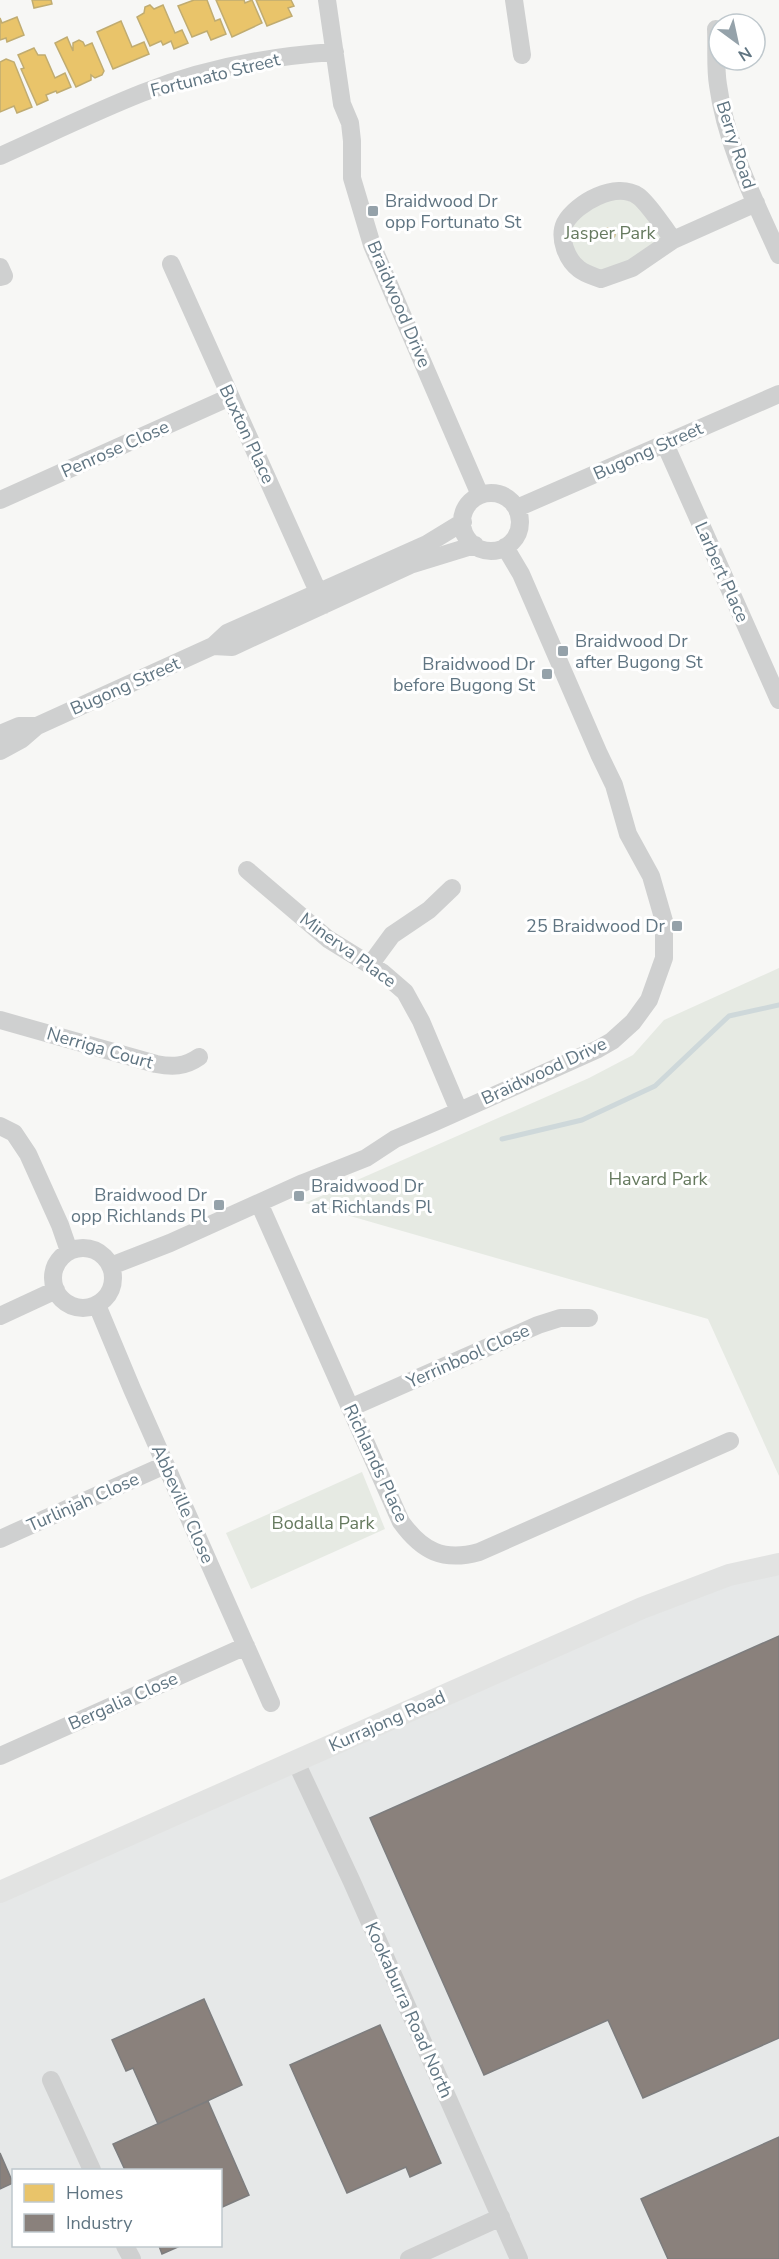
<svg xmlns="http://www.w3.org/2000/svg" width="779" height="2259" viewBox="0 0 779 2259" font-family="'Nunito Sans',sans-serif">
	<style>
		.built { fill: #e6e8e8; fill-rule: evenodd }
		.green { fill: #e6eae3 }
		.homes { fill: #e9c46a; stroke: #c0ac71; stroke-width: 1.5 }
		.industry { fill: #8a817c; stroke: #7d7d7e; stroke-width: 1.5 }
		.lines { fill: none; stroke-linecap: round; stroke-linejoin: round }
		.stream { stroke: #ced8da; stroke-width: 5 }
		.minor { stroke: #cfd0d0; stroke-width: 18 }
		.major { stroke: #e2e3e2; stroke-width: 22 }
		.poi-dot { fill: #95a2aa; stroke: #fff; stroke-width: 2 }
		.labels { text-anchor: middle; stroke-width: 6; stroke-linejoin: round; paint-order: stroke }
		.street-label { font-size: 18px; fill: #607582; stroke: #fff }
		.poi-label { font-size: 18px; fill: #607582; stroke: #fff; text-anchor: start }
		.park-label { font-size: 18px; fill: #667a5f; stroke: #fff }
	</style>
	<rect width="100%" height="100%" fill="#f7f7f5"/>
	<path class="built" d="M779,1565v694h-779v-367l765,-326zM14,2170h206v76h-206z"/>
	<path class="green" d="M617,196l19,8 27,32 -14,17 -46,18 -26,-7 -8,-33 6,-15z
		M779,968v508l-71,-157 -403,-116 284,-125 44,-23 31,-35z
		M362,1472l23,57 -134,60 -25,-56z"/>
	<path class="homes" d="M32,0h19l1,4 -18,4z
		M194,0h13l8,21 5,-2 6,15 -15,6 -4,-9 -15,6 -14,-31z
		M216,0h28l1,3 7,-3 10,23 -30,14z
		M256,0h35l3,6 -6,2 4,8 -25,10z
		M150,5l4,4 9,-4 12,28 7,-3 6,13 -14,6 -3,-8 -8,4 -2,-4 -11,5 -13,-29 7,-4 1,-6z
		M17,17l7,18 -17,7 -1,-4 -6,2v-22l2,5z
		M121,21l11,26 12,-5 5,12 -36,15 -16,-37z
		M67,37l6,14v-8l6,-3 4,2 2,4 7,-3 12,28 -2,4 -7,3 -4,-3v5l-15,7 -21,-44z
		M34,48l4,7h7l10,23 10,-5 6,14 -14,6 -1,-2 -10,4 2,5 -11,5 -16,-36 3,-1 -6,-13z
		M6,59l8,3 18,45 -15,6 -3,-7 -14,6v-50z
		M603 234a6 6 0 1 1 12 0a6 6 0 1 1-12 0Z"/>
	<path class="industry" d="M779,1636v402l-136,60 -35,-78 -124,55 -114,-257z
		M204,1999l38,86 -84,39 -25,-56 -7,3 -14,-31z
		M380,2025l61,138 -31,14 -4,-10 -59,26 -57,-128z
		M208,2101l41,94 -29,13v-38h-95l-12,-26z
		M779,2137v122h-111l-27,-60z
		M0,2153l13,30 -13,6z
		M159,2246h21l-18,8z"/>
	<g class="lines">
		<path class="stream" d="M502,1139l80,-19 73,-34 74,-70 50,-11"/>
		<path class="minor" d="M327,0l15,104 8,19 2,18v37l20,67 108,250
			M514,0l8,55
			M716,29c1,18 -1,38 2,56 8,60 37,116 61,170
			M0,156c47,-21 94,-44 142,-63 61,-24 128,-37 193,-41
			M673,240c-6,-9 -27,-39 -35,-44 -22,-15 -62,7 -73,27 -7,15 2,37 14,46 6,5 14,7 22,10l31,-11 41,-28 83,-37
			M171,264l153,341
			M0,267l4,9 -4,1
			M665,444l114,256
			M462 522a29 29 0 1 1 58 0a29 29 0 1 1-58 0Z
			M0,500l230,-103
			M517,508l262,-114
			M213,646l19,1 178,-82 65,-20
			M0,734l19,-8h18
			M0,751l22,-12 15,-13 176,-80 14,-13 200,-89 36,-22
			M247,870l81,69 55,34 22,19 16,29 38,90
			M370,965l22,-30 37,-25 23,-22
			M0,1020l156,44c16,3 29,3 43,-7
			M0,1126l14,7 14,21 32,71 9,26
			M259,1203l142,319c21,29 42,40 78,30l251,-111
			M53 1278a30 30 0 1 1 60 0a30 30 0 1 1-60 0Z
			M111,1266l59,-23 133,-60 63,-25 29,-19 40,-17 163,-73 14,-8 21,-19 16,-22 15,-42v-37l-13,-45 -23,-42 -14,-49 -15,-31 -78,-180 -16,-27
			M97,1305l35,84 139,314
			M0,1316l56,-26
			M350,1408l188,-83 22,-7h29
			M0,1539l165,-74
			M0,1756l246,-110
			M296,1762l56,120 167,377
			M51,2080l41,90
			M125,2246l7,13
			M409,2259l92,-42"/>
		<path class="major" d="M0,1892l642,-284 87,-33 50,-11"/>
	</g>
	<g class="poi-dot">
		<rect x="367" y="205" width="12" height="12" rx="3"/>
		<rect x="557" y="645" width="12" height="12" rx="3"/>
		<rect x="541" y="668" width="12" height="12" rx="3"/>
		<rect x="671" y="920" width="12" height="12" rx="3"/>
		<rect x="293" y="1190" width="12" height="12" rx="3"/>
		<rect x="213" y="1199" width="12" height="12" rx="3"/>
	</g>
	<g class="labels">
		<g class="street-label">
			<text transform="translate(215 75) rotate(-14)" y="6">Fortunato Street</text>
			<text transform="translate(736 145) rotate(72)" y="6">Berry Road</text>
			<text transform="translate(399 304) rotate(67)" y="6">Braidwood Drive</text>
			<text transform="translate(247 434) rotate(65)" y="6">Buxton Place</text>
			<text transform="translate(115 449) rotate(-24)" y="6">Penrose Close</text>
			<text transform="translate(648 451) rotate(-24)" y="6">Bugong Street</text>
			<text transform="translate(722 572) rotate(66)" y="6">Larbert Place</text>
			<text transform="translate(125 686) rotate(-24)" y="6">Bugong Street</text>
			<text transform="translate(348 950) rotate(36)" y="6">Minerva Place</text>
			<text transform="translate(100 1048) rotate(16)" y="6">Nerriga Court</text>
			<text transform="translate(544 1071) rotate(-25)" y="6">Braidwood Drive</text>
			<text transform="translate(468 1356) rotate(-24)" y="6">Yerrinbool Close</text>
			<text transform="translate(376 1463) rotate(65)" y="6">Richlands Place</text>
			<text transform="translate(83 1502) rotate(-24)" y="6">Turlinjah Close</text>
			<text transform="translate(183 1504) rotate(66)" y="6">Abbeville Close</text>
			<text transform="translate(123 1701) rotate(-24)" y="6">Bergalia Close</text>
			<text transform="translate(387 1721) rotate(-24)" y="6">Kurrajong Road</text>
			<text transform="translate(409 2010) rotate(66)" y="6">Kookaburra Road North</text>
		</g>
		<g class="poi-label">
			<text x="385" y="207">Braidwood Dr<tspan x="385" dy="21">opp Fortunato St</tspan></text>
			<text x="575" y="647">Braidwood Dr<tspan x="575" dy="21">after Bugong St</tspan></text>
			<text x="535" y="670" text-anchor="end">Braidwood Dr<tspan x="535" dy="21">before Bugong St</tspan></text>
			<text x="665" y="932" text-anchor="end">25 Braidwood Dr</text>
			<text x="311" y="1192">Braidwood Dr<tspan x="311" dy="21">at Richlands Pl</tspan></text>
			<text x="207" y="1201" text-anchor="end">Braidwood Dr<tspan x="207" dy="21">opp Richlands Pl</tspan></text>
		</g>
		<g class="park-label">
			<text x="610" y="239">Jasper Park</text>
			<text x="658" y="1185">Havard Park</text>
			<text x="323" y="1529">Bodalla Park</text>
		</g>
	</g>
	<rect x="12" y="2169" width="210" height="78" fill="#ffffff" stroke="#bfc8cd" stroke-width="1.5"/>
	<rect x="24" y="2184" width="30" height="18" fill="#e9c46a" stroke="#bfc8cd" stroke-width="1.5"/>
	<text x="66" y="2199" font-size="18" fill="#607582">Homes</text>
	<rect x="24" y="2214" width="30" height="18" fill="#8a817c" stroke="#bfc8cd" stroke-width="1.5"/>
	<text x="66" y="2229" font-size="18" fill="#607582">Industry</text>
	<g transform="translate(737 42) rotate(147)"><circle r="28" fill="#ffffff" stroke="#bfc8cd" stroke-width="1.5"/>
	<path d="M0-4.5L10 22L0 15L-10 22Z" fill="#95a2aa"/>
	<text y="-9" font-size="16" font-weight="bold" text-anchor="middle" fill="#607582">N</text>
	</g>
</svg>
